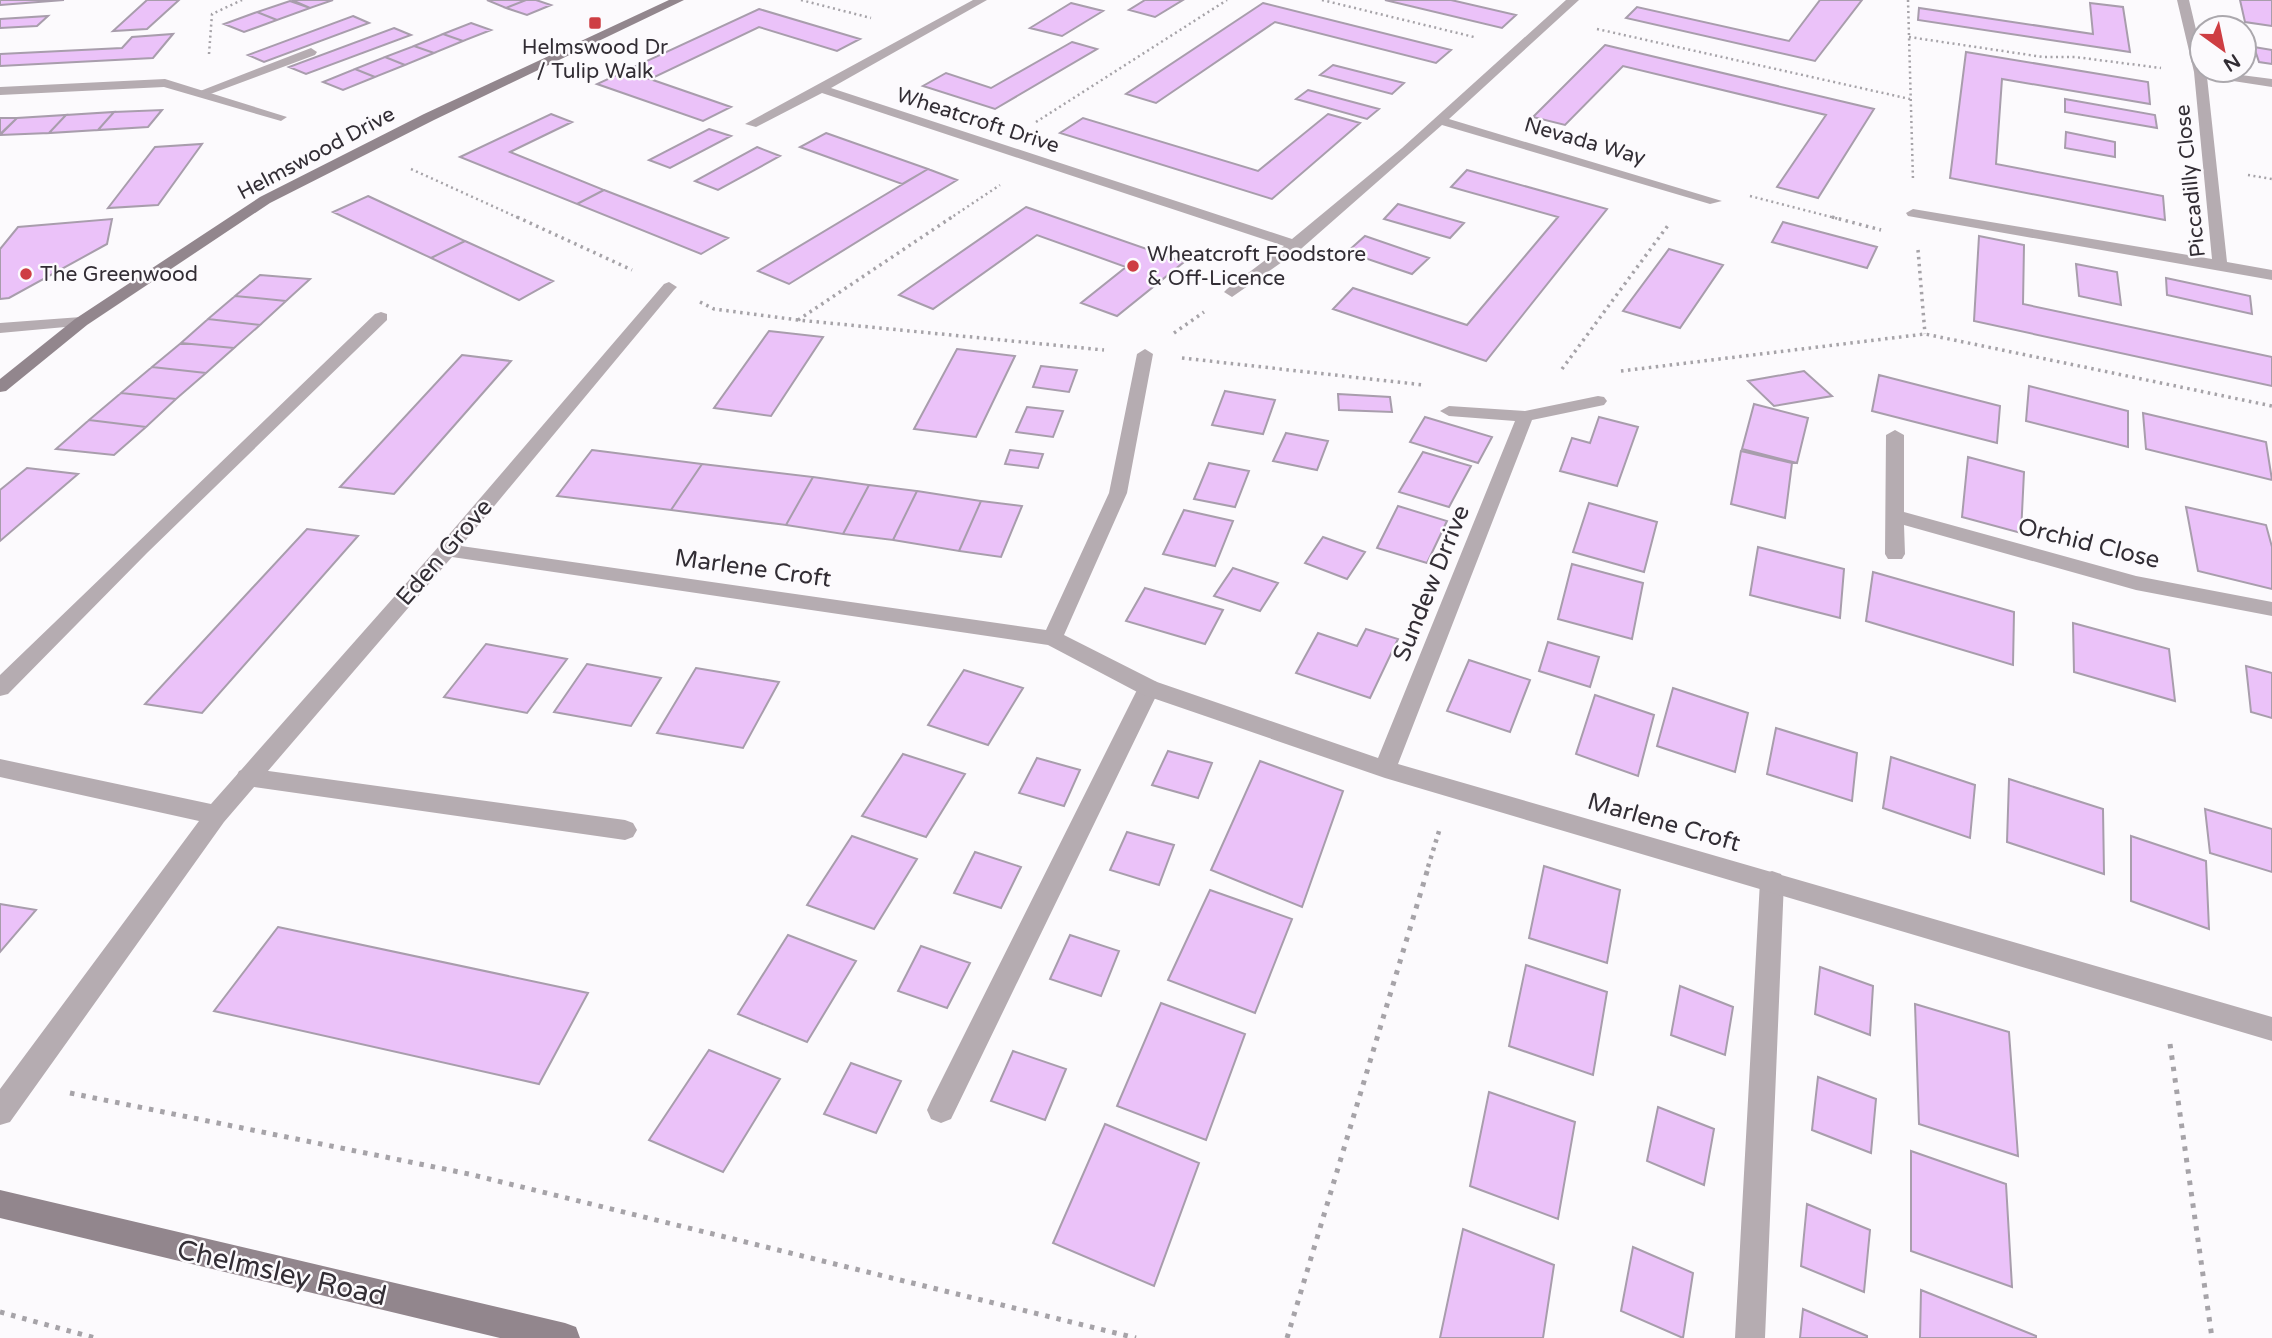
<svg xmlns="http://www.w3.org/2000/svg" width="2272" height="1338" viewBox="0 0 2272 1338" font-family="'Varela Round',sans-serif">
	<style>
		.building { fill: #ebc2f9; stroke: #a89dac; stroke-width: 2 }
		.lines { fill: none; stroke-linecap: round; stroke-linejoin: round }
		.path-far3 { stroke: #a6a3a8; stroke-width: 2.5; stroke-dasharray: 2 3.5; stroke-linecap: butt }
		.path-far2 { stroke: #a6a3a8; stroke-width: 3.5; stroke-dasharray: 2.5 4.5; stroke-linecap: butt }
		.path-far1 { stroke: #a6a3a8; stroke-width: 4.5; stroke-dasharray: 3.5 5; stroke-linecap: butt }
		.path { stroke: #a6a3a8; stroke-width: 5; stroke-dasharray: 4.5 7; stroke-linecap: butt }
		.lane { fill: #b5acb1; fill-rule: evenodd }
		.street { fill: #b5acb1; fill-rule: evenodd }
		.secondary { fill: #92868d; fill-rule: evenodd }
		.poi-dot { fill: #ce3e43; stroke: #fcfafd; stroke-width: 2.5 }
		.labels { text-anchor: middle; stroke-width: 5; stroke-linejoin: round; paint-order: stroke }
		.far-poi-label { font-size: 21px; fill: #322d34; stroke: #fcfafd; text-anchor: start }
		.far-street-label { font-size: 21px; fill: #322d34; stroke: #fcfafd }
		.street-label { font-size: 24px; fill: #322d34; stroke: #fcfafd }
		.near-street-label { font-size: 28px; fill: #322d34; stroke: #fcfafd }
	</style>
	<rect width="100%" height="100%" fill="#fcfafd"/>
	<path class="building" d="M0,0h64l-64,5z
		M147,0h32l-32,29 -34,2z
		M292,0h41l-23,8z
		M487,0h39l-20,8z
		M526,0h10l15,5 -24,10 -21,-7z
		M1145,0h38l-28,17 -26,-7z
		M1385,0h66l65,15 -14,13z
		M1820,0h42l-47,61 -189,-43 11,-11 152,34z
		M2240,0h32v26l-27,-4z
		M290,1l20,7 -33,12 -20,-8z
		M1071,3l32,8 -41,25 -32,-8z
		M1263,3l188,47 -15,13 -161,-41 -119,81 -30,-9z
		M2090,3l33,4 7,45 -212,-32 1,-12 174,26z
		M759,9l101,30 -23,12 -78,-24 -109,52 81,28 -28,14 -106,-37z
		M257,12l20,8 -33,12 -20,-8z
		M48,16l-11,10 -37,2v-9z
		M353,16l16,7 -105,39 -16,-7z
		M471,23l20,7 -28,11 -20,-7z
		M394,28l17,7 -105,39 -17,-7z
		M173,34l-20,24 -153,8v-12l122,-6 10,-11z
		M443,34l20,7 -29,12 -20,-7z
		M1072,42l25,7 -102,60 -72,-23 23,-13 45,15z
		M1605,45l269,64 -56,89 -41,-11 49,-72 -203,-49 -58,59 -32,-8z
		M414,46l20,7 -29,12 -20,-8z
		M2254,47l18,3v14l-13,-2z
		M1966,52l182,30 2,22 -148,-25 -6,85 167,32 2,24 -215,-42z
		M385,57l20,8 -30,12 -20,-8z
		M1333,65l71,18 -12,11 -72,-19z
		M355,69l20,8 -32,13 -20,-8z
		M1308,90l71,19 -12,10 -71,-20z
		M2065,99l90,16 2,13 -92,-16z
		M162,110l-14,17 -50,3 16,-18z
		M114,112l-16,18 -49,3 17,-18z
		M551,114l21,8 -62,30 94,38 -27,14 -117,-47z
		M1328,114l32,9 -88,76 -212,-66 23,-15 175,53z
		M66,115l-17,18 -49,2 17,-17z
		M0,118h17l-17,16z
		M709,129l22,7 -61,32 -21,-8z
		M2066,132l49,10v15l-50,-9z
		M826,133l102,36 -26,15 -102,-37z
		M202,144l-44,61 -50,3 47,-61z
		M757,147l23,9 -62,34 -23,-9z
		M928,169l29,11 -168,104 -31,-13z
		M1467,170l140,39 -121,152 -153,-52 20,-21 114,37 91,-108 -107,-30z
		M604,190l124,48 -27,16 -124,-50z
		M368,196l97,45 -34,17 -98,-46z
		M1398,204l66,19 -14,15 -66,-19z
		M1026,207l158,55 -67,54 -36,-13 45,-36 -89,-32 -104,74 -34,-14z
		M112,219l-5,25 -98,54 -9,1v-50l18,-22z
		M1783,222l94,25 -10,21 -95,-26z
		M1365,236l64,22 -17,16 -65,-22z
		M1979,236l45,9 -1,59 249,53v29l-298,-65z
		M465,241l88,40 -34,19 -88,-42z
		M1669,249l54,16 -43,63 -57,-17z
		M2076,264l41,8 4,33 -42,-9z
		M260,275l50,4 -24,22 -51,-5z
		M2166,278l84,18 2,18 -85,-19z
		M235,296l51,5 -26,24 -52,-6z
		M208,319l52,6 -26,23 -53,-5z
		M769,331l54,6 -52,79 -57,-8z
		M181,343l53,5 -28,25 -54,-6z
		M957,349l58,7 -39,81 -62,-8z
		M462,355l49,6 -117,133 -54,-7z
		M1041,366l36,4 -8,22 -36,-5z
		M152,367l54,6 -30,26 -55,-6z
		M1804,371l28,25 -58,10 -26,-25z
		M1879,375l121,31 -3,37 -125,-32z
		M2029,386l99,25v36l-102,-26z
		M1225,391l50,9 -12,34 -51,-9z
		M121,393l55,6 -30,28 -57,-7z
		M1338,394l52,3 2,15 -53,-2z
		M1754,404l54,14 -11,45 -55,-14z
		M1027,407l36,4 -10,26 -37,-5z
		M2143,413l123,29 6,38 -126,-31z
		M1425,417l67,20 -14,26 -68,-21z
		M1599,417l39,10 -21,59 -57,-15 12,-33 18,5z
		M89,420l57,7 -32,28 -58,-6z
		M1286,433l42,8 -11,29 -44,-9z
		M592,450l110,14 -31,46 -114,-14z
		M1010,450l33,4 -5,14 -33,-4z
		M1741,451l51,12 -7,55 -54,-14z
		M1423,452l48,14 -22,41 -50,-15z
		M1968,457l56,15 -3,61 -59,-16z
		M1209,463l40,8 -14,36 -41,-8z
		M702,464l111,13 -27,48 -115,-15z
		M27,468l51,6 -78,67v-51z
		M813,477l56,8 -26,49 -57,-9z
		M869,485l48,6 -24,49 -50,-6z
		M917,491l64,10 -22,50 -66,-11z
		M981,501l41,5 -21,51 -42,-6z
		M1589,503l68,19 -13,50 -71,-20z
		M1398,506l49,15 -20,42 -50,-15z
		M2186,507l80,18 6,22v42l-74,-18z
		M1184,510l49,11 -18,45 -52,-12z
		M307,529l51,7 -156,177 -57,-9z
		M1323,537l42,15 -18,27 -42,-16z
		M1758,547l86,22 -4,49 -90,-23z
		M1572,564l71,19 -11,56 -74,-20z
		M1233,568l45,15 -18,28 -46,-15z
		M1873,572l141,40 -1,53 -147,-44z
		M1145,588l78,22 -18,34 -79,-23z
		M2073,623l96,26 6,52 -101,-29z
		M1366,629l32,10 -28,59 -74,-25 22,-40 39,13z
		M1548,642l51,15 -9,30 -51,-16z
		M486,644l81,15 -40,54 -83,-16z
		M1469,660l61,20 -20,52 -63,-21z
		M587,664l74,14 -30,48 -77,-14z
		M2246,666l26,7v45l-21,-6z
		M696,668l83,14 -36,66 -86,-15z
		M964,670l59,18 -35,57 -60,-20z
		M1673,688l75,25 -13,59 -78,-26z
		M1595,695l59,20 -16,61 -62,-22z
		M1776,728l81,25 -5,48 -85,-27z
		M1168,751l44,12 -14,35 -46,-13z
		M903,754l62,20 -39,63 -64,-21z
		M1891,757l84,28 -5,53 -87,-30z
		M1037,758l43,12 -16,36 -45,-13z
		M1260,761l83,30 -41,116 -91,-37z
		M2009,779l94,30 1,65 -97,-32z
		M2205,809l67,20v43l-62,-19z
		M1127,832l47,13 -15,40 -49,-15z
		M852,836l65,23 -43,70 -67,-24z
		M2131,836l75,25 3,68 -78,-28z
		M975,852l46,15 -20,41 -47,-15z
		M1544,866l76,24 -13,73 -78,-25z
		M1210,890l82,29 -37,94 -87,-33z
		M0,904l36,6 -36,42z
		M278,927l310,66 -49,91 -325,-73z
		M788,935l68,26 -49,81 -69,-28z
		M1070,935l49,16 -18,45 -51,-17z
		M921,946l49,17 -23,45 -49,-17z
		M1526,965l81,27 -14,83 -84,-29z
		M1820,967l53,19 -3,49 -55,-21z
		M1680,986l53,21 -8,48 -54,-20z
		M1161,1003l84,31 -39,106 -89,-34z
		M1915,1004l94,28 9,124 -99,-32z
		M709,1050l71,29 -57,93 -74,-32z
		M1013,1051l53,18 -21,51 -54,-19z
		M851,1063l50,18 -25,52 -52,-19z
		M1818,1077l58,22 -5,54 -59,-23z
		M1489,1092l86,30 -17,97 -88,-33z
		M1658,1107l56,22 -10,56 -57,-24z
		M1105,1124l94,39 -45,123 -101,-43z
		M1911,1151l95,33 6,103 -101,-36z
		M1807,1204l63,26 -6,62 -63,-26z
		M1463,1229l91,36 -11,73h-103z
		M1633,1247l60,26 -10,65 -62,-27z
		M1921,1290l115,46v2h-116z
		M1803,1309l64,27v2h-67z"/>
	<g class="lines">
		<path class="path-far3" d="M801,0l70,18
			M1322,0l152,37
			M1908,0l5,180
			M1597,29l313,70
			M1909,37l134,20h32l86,11
			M209,54l3,-40 30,-14
			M1036,122l191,-122
			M411,169l110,50
			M2248,175l24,4
			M1750,196l89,23
			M949,219l51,-34"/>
		<path class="path-far2" d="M517,217l115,53
			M1832,217l49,13
			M1918,250l7,84
			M700,302l14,7 84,11 306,30
			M798,320l154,-103
			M1174,333l30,-21
			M1182,358l242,27
			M1562,369l107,-145
			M1621,371l304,-37 347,72"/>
		<path class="path-far1" d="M1428,867l12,-39"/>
		<path class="path" d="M2170,1044l42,294
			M70,1093l399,81 667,164
			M0,1312l95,26
			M1287,1338l142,-473"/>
		<path class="lane" d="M311,48l6,4 -2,3 -110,41 -10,-3z
			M381,312l6,2v6l-240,233 -139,141 -8,2v-21l375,-361z
			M1149,680l8,2 3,6 -209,431 -10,4 -10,-4 -4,-9 4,-9 207,-413 3,-6z
			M247,768l378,52 8,3 4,7 -4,7 -8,3 -378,-54 -8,-3 -3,-6 3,-6z
			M1772,871l9,3 3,7 -19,457h-30l25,-457 3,-7z"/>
		<path class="street" d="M973,0h14l-156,88 461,151 110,-91 164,-148h13l-130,119 273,82 -12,3 -268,-79 -140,123 -70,49 -8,-5 3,-3 57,-43 -462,-153 -66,34 -11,-3z
			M2177,0h12l13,55v15l70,9v8l-65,-10 20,185 45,8v10l-364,-64 -2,-3 7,-4 299,50 -18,-187z
			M165,79l122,38 -6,4 -117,-34 -164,8v-8z
			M669,282l8,5 -3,3 -213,256 585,84 63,-137 28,-139 8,-5 8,5 -26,139 -63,142 93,47 221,76 137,-337 -66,-5 -9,-5 9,-5 76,5 73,-15 6,1 3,4 -3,4 -72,15 -134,344 874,253v24l-887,-263 -244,-84 -93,-49 -596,-88 -228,265 -214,300 -10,3v-36l199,-268 -199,-44v-18l211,45 229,-259 224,-261z
			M81,317l6,2v6l-87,8v-10z
			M1895,430l9,5v77l232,64 136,26v14l-136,-26 -232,-65 1,29 -3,5h-14l-3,-5 1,-119z"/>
		<path class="secondary" d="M669,0h15l-250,120 -164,83 -183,122 -81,66 -6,1v-13l75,-60 185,-122 164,-83z
			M0,1190l565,133 11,4 4,11h-80l-500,-120z"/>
	</g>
	<g class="poi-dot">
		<rect x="588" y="16" width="14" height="14" rx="3.5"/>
		<circle cx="1133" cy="266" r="7"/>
		<circle cx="26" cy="274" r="7"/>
	</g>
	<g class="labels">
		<g class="far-poi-label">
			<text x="595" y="54" text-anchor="middle">Helmswood Dr<tspan x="595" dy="24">/ Tulip Walk</tspan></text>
			<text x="1147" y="261">Wheatcroft Foodstore<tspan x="1147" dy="24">&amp; Off-Licence</tspan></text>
			<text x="40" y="281">The Greenwood</text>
		</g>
		<g class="far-street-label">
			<text transform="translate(978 120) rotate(18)" y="7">Wheatcroft Drive</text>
			<text transform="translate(1585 141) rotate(16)" y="7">Nevada Way</text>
			<text transform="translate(316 153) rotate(-28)" y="7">Helmswood Drive</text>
			<text transform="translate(2190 181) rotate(-96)" y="7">Piccadilly Close</text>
		</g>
		<g class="street-label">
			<text transform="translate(2089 543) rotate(14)" y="8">Orchid Close</text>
			<text transform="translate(444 552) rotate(-49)" y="8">Eden Grove</text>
			<text transform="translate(753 568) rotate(8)" y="8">Marlene Croft</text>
			<text transform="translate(1431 583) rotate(-68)" y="8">Sundew Drrive</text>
			<text transform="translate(1664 822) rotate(16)" y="8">Marlene Croft</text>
		</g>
		<g class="near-street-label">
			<text transform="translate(282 1272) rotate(13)" y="10">Chelmsley Road</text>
		</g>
	</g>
	<g transform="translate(2223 49) rotate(147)"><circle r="33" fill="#fcfafd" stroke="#aba8ad" stroke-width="2"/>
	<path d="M0-5L12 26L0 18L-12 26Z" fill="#ce3e43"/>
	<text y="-10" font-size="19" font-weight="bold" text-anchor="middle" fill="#322d34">N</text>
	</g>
</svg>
